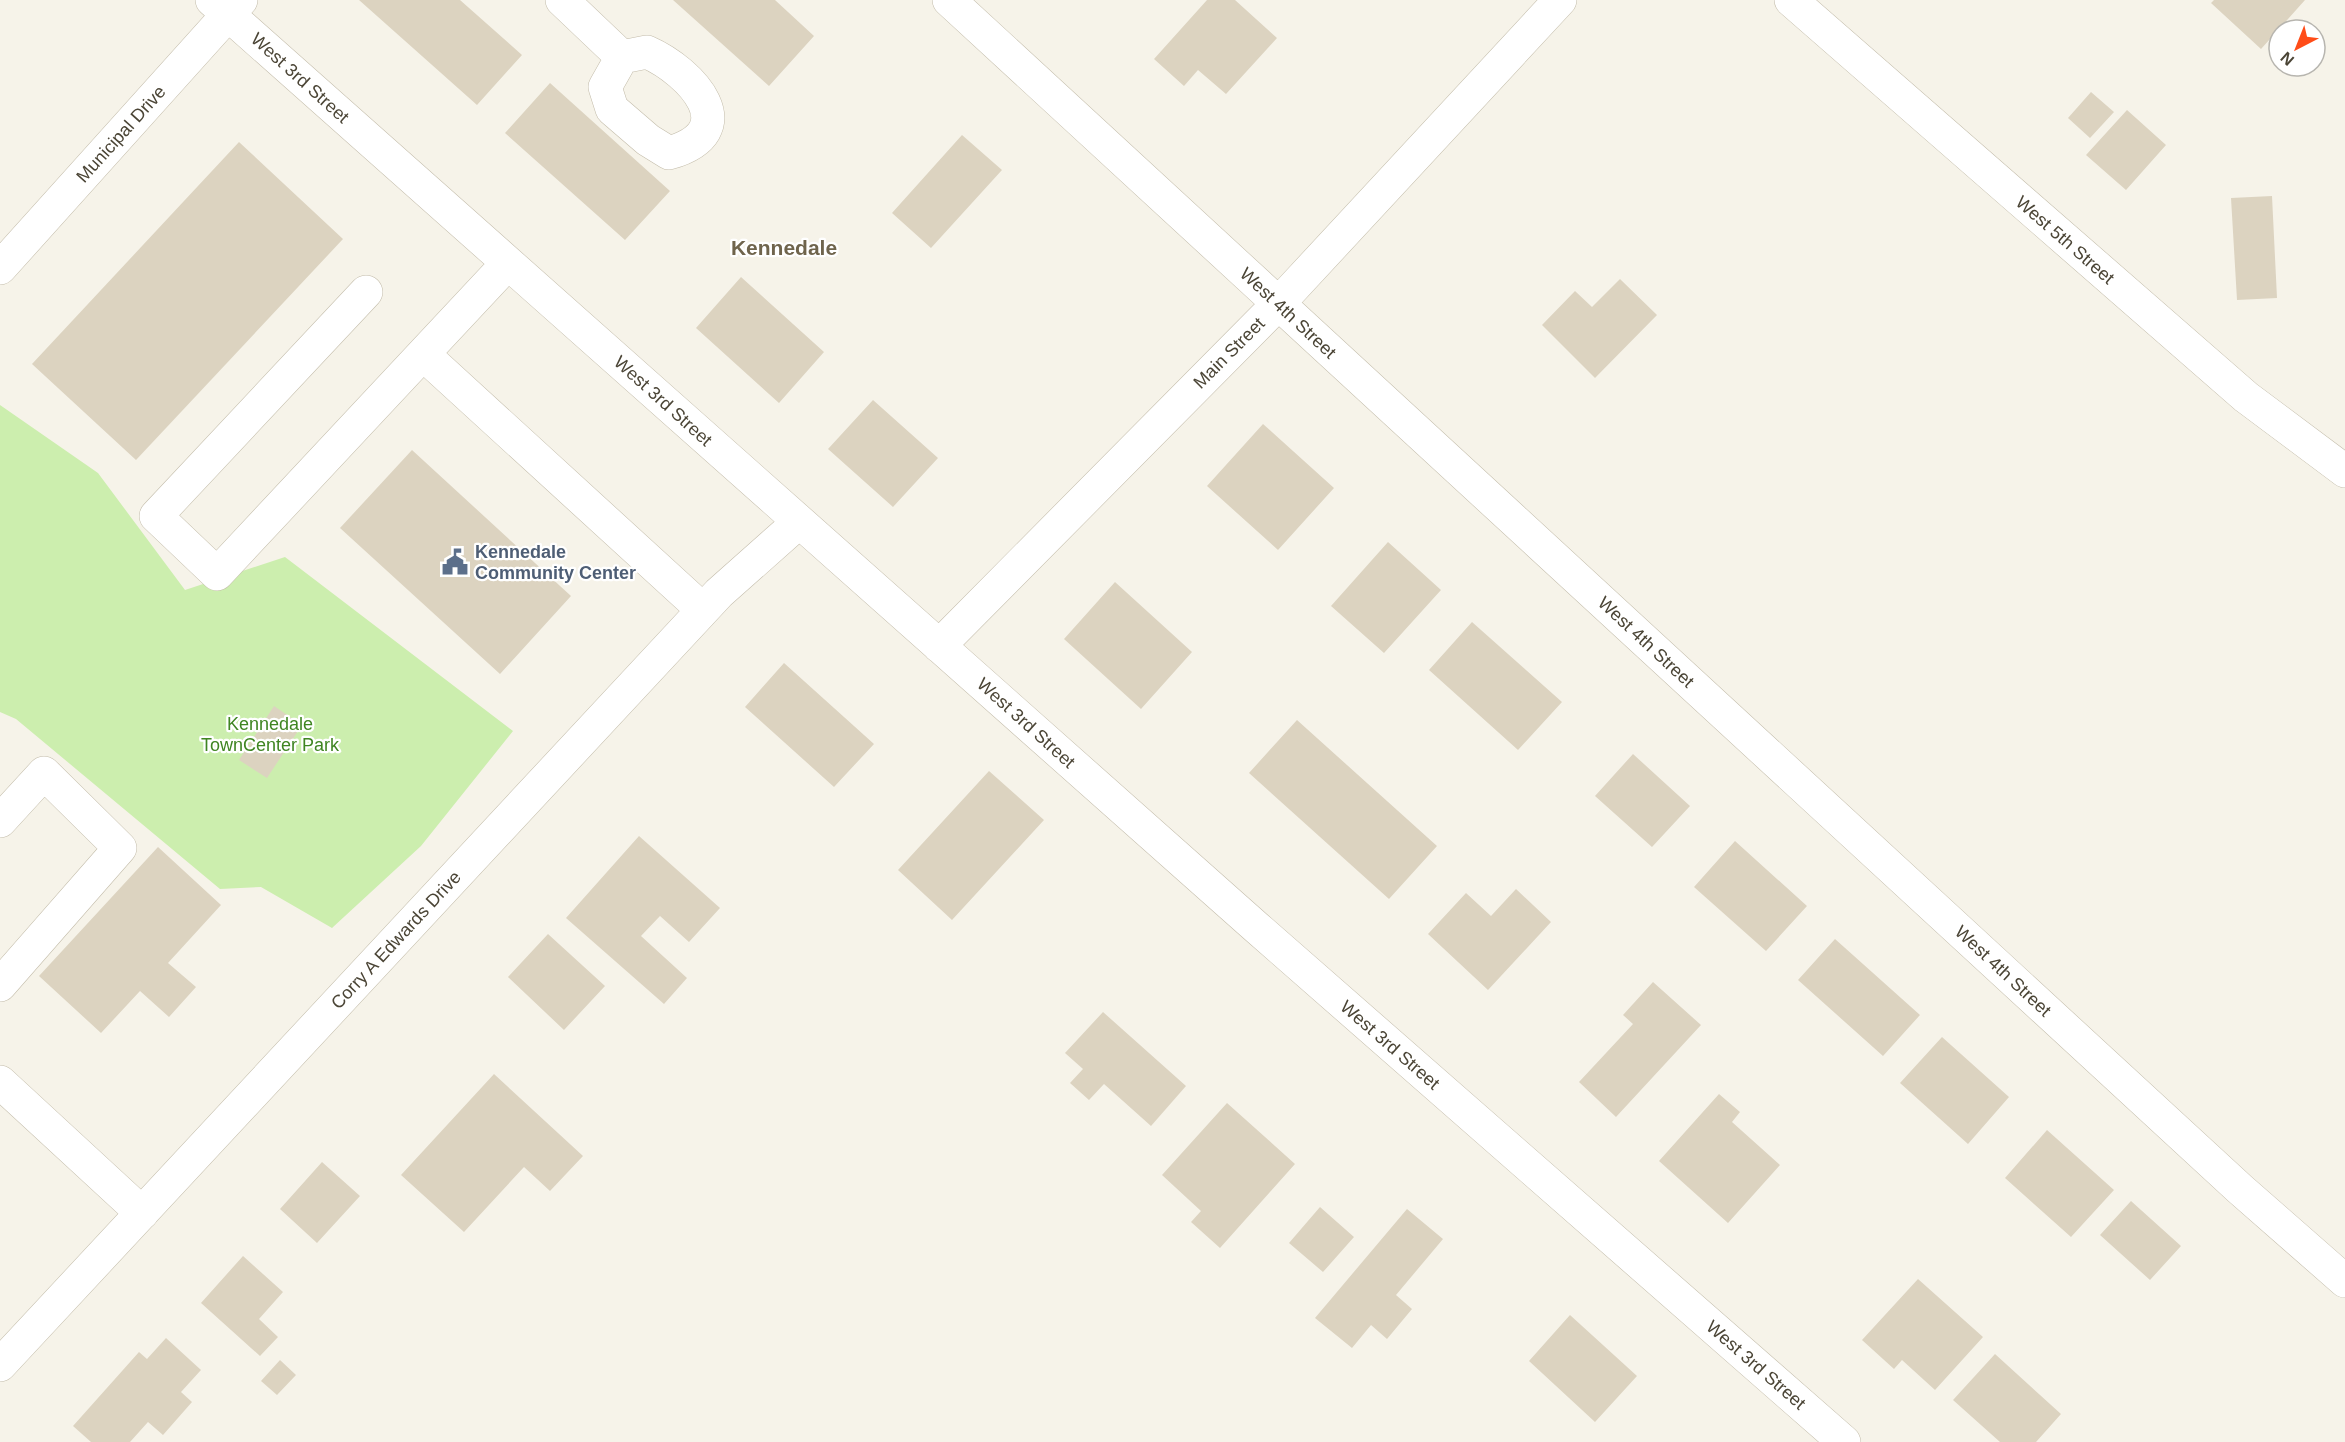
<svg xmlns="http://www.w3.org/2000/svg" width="2345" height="1442" viewBox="0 0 2345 1442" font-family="Helvetica,sans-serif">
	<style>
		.green { fill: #cceeae }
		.building { fill: #dcd3c0 }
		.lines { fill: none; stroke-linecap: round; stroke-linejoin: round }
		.minor-casing { stroke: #c3bcaa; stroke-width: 34 }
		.minor { stroke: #fff; stroke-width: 33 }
		.labels { text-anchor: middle; stroke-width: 4.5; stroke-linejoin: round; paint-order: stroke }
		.street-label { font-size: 18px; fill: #4b4536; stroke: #fff }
		.service-label { font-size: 18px; font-weight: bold; fill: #4e5e75; stroke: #fff; text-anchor: start }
		.park-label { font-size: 18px; fill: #3f8522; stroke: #fff }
		.quarter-label { font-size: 21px; font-weight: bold; fill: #6f644c; stroke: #fff }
	</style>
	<rect width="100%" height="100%" fill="#f6f3e9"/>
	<path class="green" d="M0,405l98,68 87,117 100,-33 228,174 -92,115 -89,82 -71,-41 -41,2 -204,-170 -16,-7z"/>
	<path class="building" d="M359,0h101l62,55 -45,50z
		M673,0h102l39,36 -45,50z
		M1207,0h28l42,38 -51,56 -28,-24 -14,16 -30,-27z
		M2214,0h91l-44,49 -50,-46z
		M550,83l120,108 -45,49 -120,-107z
		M2091,92l23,20 -24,26 -22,-20z
		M2127,110l39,35 -40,45 -40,-35z
		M962,135l40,35 -71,78 -39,-35z
		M239,142l104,97 -207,221 -104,-96z
		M2272,196l5,102 -40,2 -6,-102z
		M741,277l83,75 -45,51 -83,-75z
		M1620,279l37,36 -62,63 -53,-53 33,-34 17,16z
		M873,400l65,58 -45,49 -65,-58z
		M1263,424l71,64 -56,62 -71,-64z
		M412,450l159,146 -71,78 -160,-146z
		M1388,542l53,48 -57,63 -53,-47z
		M1115,582l77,70 -51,57 -77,-70z
		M1472,622l90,80 -44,48 -89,-80z
		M784,663l90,81 -40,43 -89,-80z
		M274,706l28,19 -35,53 -28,-18z
		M1297,720l140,126 -48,53 -140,-126z
		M1633,754l57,52 -38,41 -57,-51z
		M989,771l55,49 -92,100 -54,-50z
		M639,836l81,72 -31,34 -29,-26 -19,20 46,42 -23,26 -98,-86z
		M1735,841l72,65 -41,45 -72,-64z
		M158,847l63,58 -53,58 28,24 -27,30 -29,-26 -39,42 -62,-57z
		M1516,889l35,33 -63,68 -60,-56 38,-41 25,23z
		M548,934l57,52 -41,44 -56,-53z
		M1835,939l85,76 -37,41 -85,-76z
		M1653,982l48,43 -85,92 -37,-35 54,-58 -10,-9z
		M1103,1012l83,74 -35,40 -47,-42 -15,16 -19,-17 13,-14 -18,-16z
		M1942,1037l67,60 -41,47 -68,-61z
		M494,1074l89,82 -33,35 -26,-24 -60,65 -63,-57z
		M1719,1094l21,18 -8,10 48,43 -52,58 -69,-62z
		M1227,1103l68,61 -75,84 -29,-26 10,-11 -39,-36z
		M2047,1130l67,60 -43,47 -66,-59z
		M322,1162l38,34 -43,47 -37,-34z
		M2131,1201l50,45 -31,34 -50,-45z
		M1320,1207l34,30 -31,35 -34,-29z
		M1407,1209l36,30 -47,56 16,14 -25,30 -16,-14 -19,23 -37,-30z
		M243,1256l40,36 -24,27 19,18 -18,19 -59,-53z
		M1918,1279l65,58 -48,53 -33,-30 -8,9 -32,-29z
		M1570,1315l67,61 -42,46 -66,-61z
		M166,1338l35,32 -20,22 11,10 -29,33 -15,-13 -18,20h-39l-18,-16 66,-74 8,7z
		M1995,1354l66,60 -25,28h-36l-47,-42z
		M280,1360l16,15 -19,20 -16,-14z"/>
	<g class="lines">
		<g class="minor-casing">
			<path id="minor" d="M212,0l1044,927 588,515
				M562,0l60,57
				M949,0l1291,1189 105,92
				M1791,0l455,397 99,74
				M647,52c45,20 99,79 22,101l-21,-13 -36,-31 -7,-22 17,-30z
				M0,268l241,-268
				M366,292l-210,224 61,58 291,-311
				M423,354l280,256
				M939,646l339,-342 282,-304
				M0,821l44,-48 76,75 -120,137
				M0,1082l142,131
				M0,1365l719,-772 80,-71"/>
		</g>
		<use href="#minor" class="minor"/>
	</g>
	<defs>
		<g id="civic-bare" transform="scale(2.07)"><path d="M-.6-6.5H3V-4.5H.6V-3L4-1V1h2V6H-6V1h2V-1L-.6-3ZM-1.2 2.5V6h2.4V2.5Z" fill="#5c6f8a" stroke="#fff" stroke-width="2.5" paint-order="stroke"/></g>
	</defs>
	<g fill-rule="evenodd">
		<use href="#civic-bare" x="455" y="562"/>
	</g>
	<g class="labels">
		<g class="street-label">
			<text transform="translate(300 78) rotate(42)" y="6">West 3rd Street</text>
			<text transform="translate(121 134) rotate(-48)" y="6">Municipal Drive</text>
			<text transform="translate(2065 240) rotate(41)" y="6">West 5th Street</text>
			<text transform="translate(1288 313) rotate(43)" y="6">West 4th Street</text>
			<text transform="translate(1229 353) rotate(-45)" y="6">Main Street</text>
			<text transform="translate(663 401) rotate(42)" y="6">West 3rd Street</text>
			<text transform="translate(1646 642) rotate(43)" y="6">West 4th Street</text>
			<text transform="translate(1026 723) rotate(42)" y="6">West 3rd Street</text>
			<text transform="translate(396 940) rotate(-47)" y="6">Corry A Edwards Drive</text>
			<text transform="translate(2003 971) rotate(43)" y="6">West 4th Street</text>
			<text transform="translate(1390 1045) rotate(41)" y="6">West 3rd Street</text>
			<text transform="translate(1756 1365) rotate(41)" y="6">West 3rd Street</text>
		</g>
		<g class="service-label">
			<text x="475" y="558">Kennedale<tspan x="475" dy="21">Community Center</tspan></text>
		</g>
		<g class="park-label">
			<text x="270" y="730">Kennedale<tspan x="270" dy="21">TownCenter Park</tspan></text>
		</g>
		<g class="quarter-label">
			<text x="784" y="255">Kennedale</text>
		</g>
	</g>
	<g transform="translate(2297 48) rotate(222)"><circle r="28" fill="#ffffff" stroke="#b7b5af" stroke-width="1.5"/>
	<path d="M0-4.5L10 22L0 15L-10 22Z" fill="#ff4c18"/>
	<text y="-9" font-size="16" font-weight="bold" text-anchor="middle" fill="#4b4536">N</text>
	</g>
</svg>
